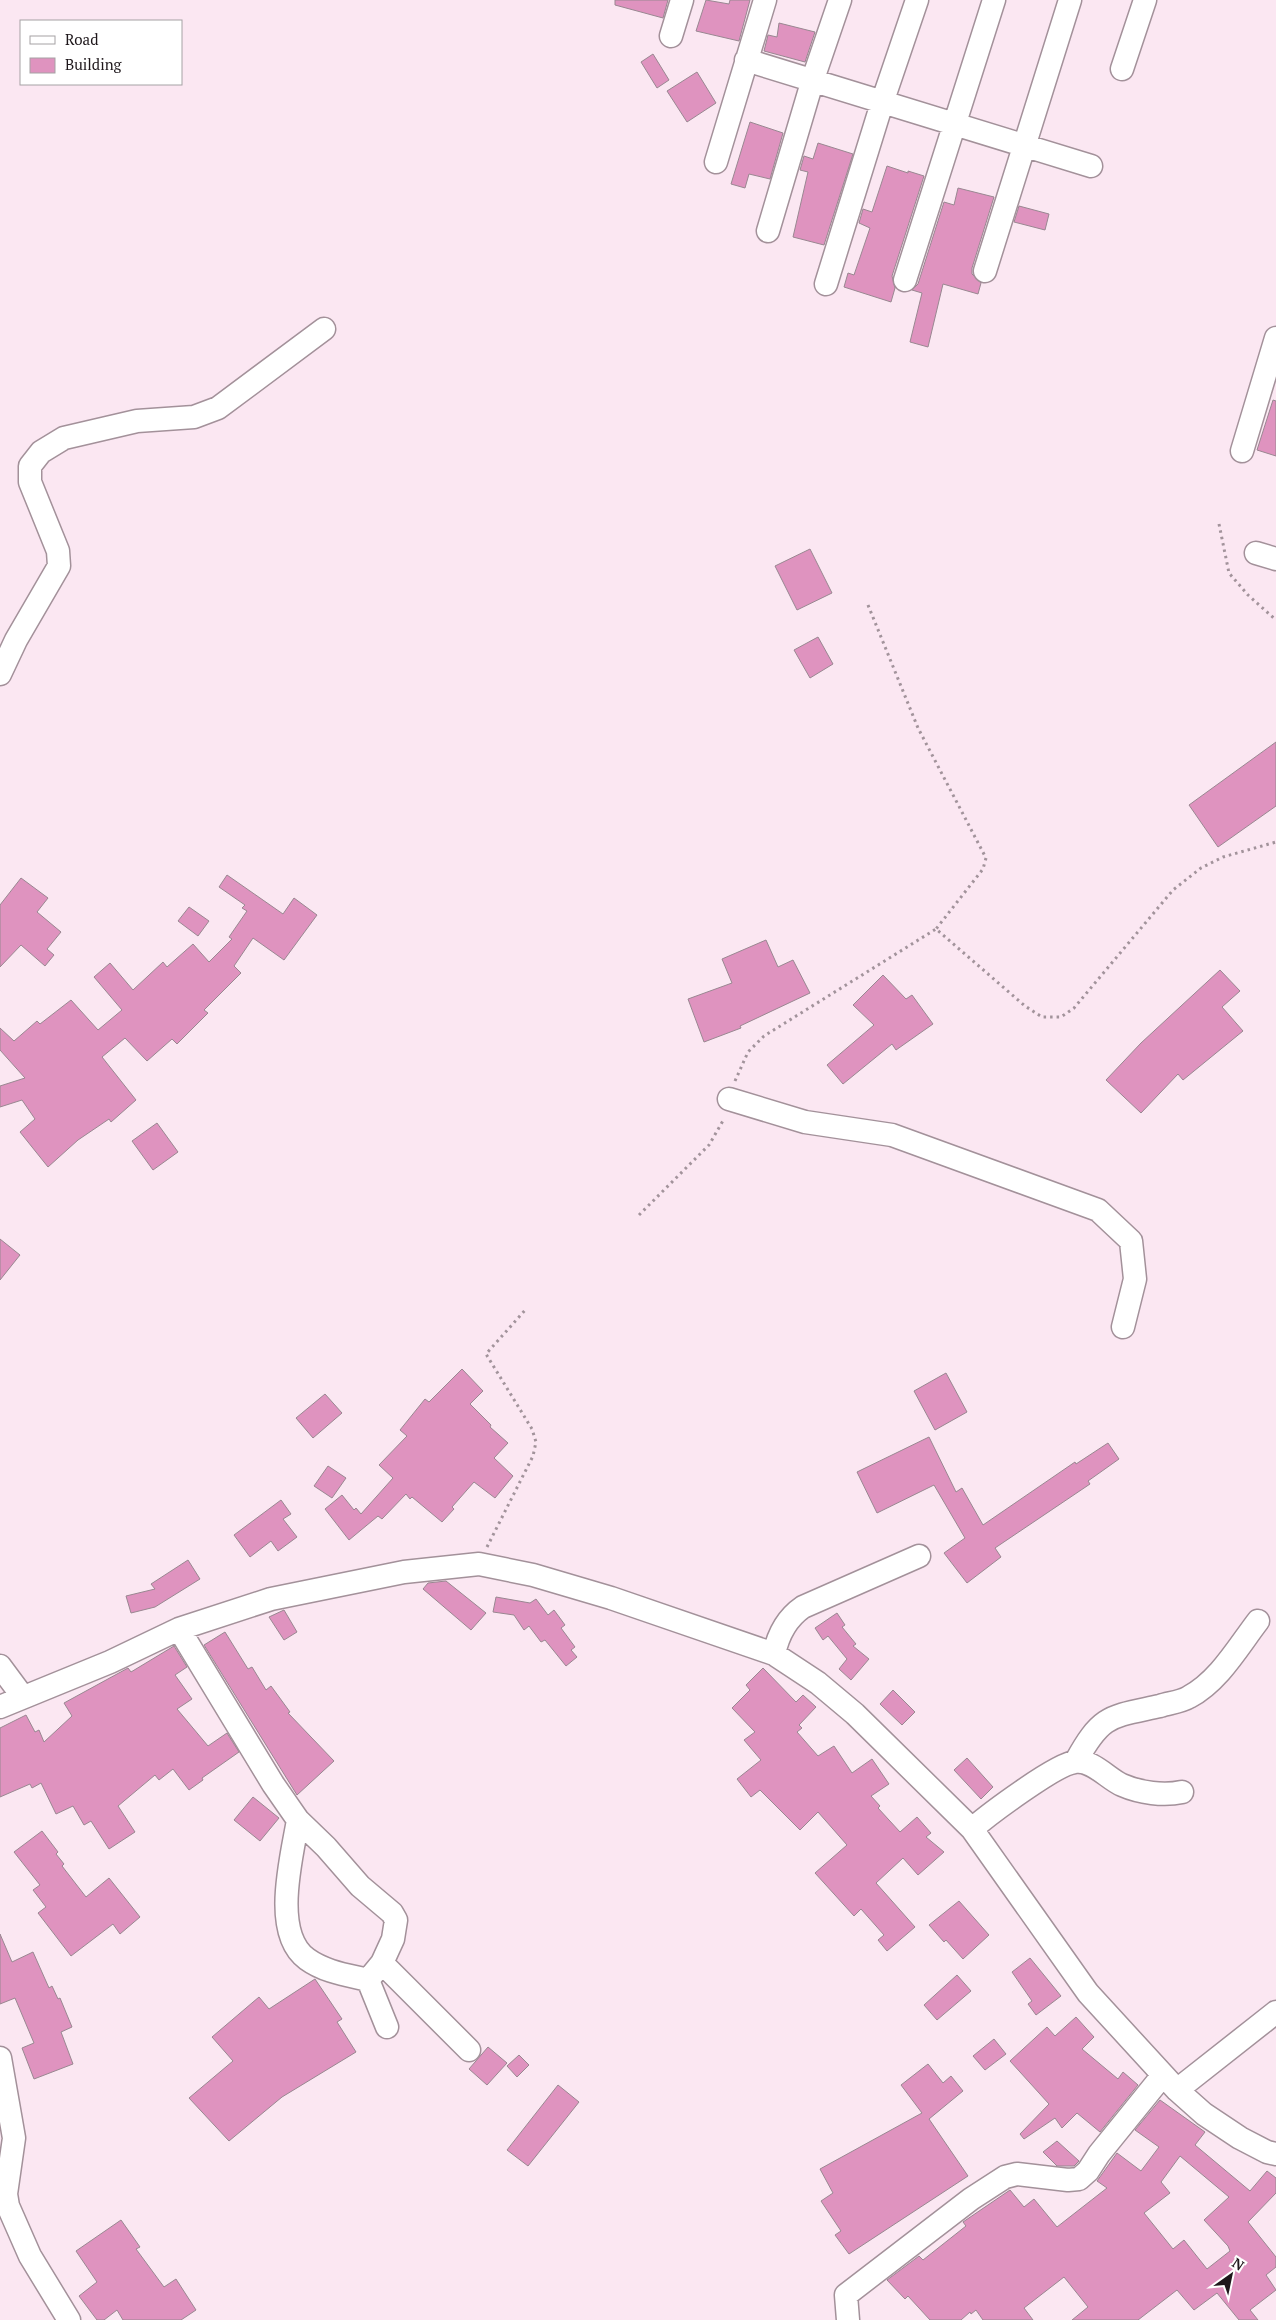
<svg xmlns="http://www.w3.org/2000/svg" width="1276" height="2320" viewBox="0 0 1276 2320" font-family="'PT Serif',serif">
	<style>
		.building { fill: #df93bf; stroke: #998791; fill-rule: evenodd }
		.lines { fill: none; stroke-linecap: round; stroke-linejoin: round }
		.minor-casing { stroke: #a3919a; stroke-width: 25 }
		.path { stroke: #a2939b; stroke-width: 3; stroke-dasharray: 2.5 4; stroke-linecap: butt }
		.minor { stroke: #fff; stroke-width: 22 }
	</style>
	<rect width="100%" height="100%" fill="#fbe7f2"/>
	<path class="building" d="M615,0h53l-5,18 -48,-13z
		M706,0l23,4 1,-4h20l-11,41 -43,-10z
		M779,23l36,9 -10,30 -41,-11 4,-16 9,2z
		M653,54l16,26 -12,8 -16,-26z
		M697,72l19,31 -29,19 -20,-31z
		M750,122l33,11 -13,46 -21,-5 -4,14 -14,-4z
		M818,143l35,11 -29,91 -31,-8 15,-65 -8,-2 4,-14 9,3z
		M887,166l21,7v-2l16,5 -32,100 3,12 -4,14 -47,-15 4,-14 6,2 16,-47 -11,-5 4,-14 9,3z
		M958,188l36,9 -22,71v6l9,9 -3,11 -35,-10 -15,63 -18,-5 12,-49 -10,-3 6,-6 26,-82 10,3z
		M1019,206l30,8 -4,16 -31,-8z
		M1273,400l3,1v55l-19,-6z
		M810,549l22,44 -35,17 -22,-44z
		M818,637l15,27 -23,14 -16,-28z
		M1276,742v64l-58,41 -29,-42z
		M227,875l56,39 11,-16 23,17 -33,45 -31,-22 -19,28 7,7 -37,37 4,3 -31,31 -5,-5 -25,22 -22,-23 -23,19 34,43 -25,22 -2,-3 -31,21 -30,27 -28,-35 15,-13 -13,-19 -22,7v-21l25,-8 -25,-28v-22l14,13 23,-20 3,3 31,-24 27,30 24,-20 -28,-33 16,-14 23,27 30,-28 4,5 26,-23 16,18 23,-23 -3,-2 18,-26 -5,-3 3,-3 -26,-18z
		M21,878l27,20 -11,14 24,20 -14,17 7,6 -9,11 -24,-21 -21,22v-62z
		M189,907l20,14 -11,15 -20,-15z
		M766,940l12,27 15,-7 17,33 -70,33 1,2 -37,14 -16,-43 44,-16 -10,-24z
		M1220,970l20,21 -18,16 21,24 -60,49 -5,-6 -37,39 -35,-33 35,-37z
		M883,975l23,24 6,-4 21,29 -37,26 -4,-6 -49,40 -16,-19 47,-40 -21,-20z
		M157,1123l21,29 -25,18 -21,-29z
		M0,1239l20,16 -20,25z
		M462,1369l21,22 -13,13 21,21 -1,2 18,16 -14,15 19,18 -18,22 -21,-16 -22,25 2,2 -12,13 -30,-25 -2,2 -4,-5 -24,25 -4,-3 -29,24 -24,-31 17,-14 12,15 2,-2 5,6 32,-36 -14,-13 28,-29 -7,-6 25,-31 4,3z
		M946,1373l21,39 -32,18 -21,-39z
		M325,1394l17,19 -29,25 -17,-20z
		M929,1437l27,55 6,-4 21,37 92,-63 1,2 32,-21 11,16 -31,22 2,3 -95,64 6,9 -34,26 -23,-30 21,-15 -31,-53 -57,28 -20,-41z
		M328,1466l18,12 -14,20 -18,-12z
		M281,1500l10,14 -8,5 14,18 -19,14 -7,-10 -21,16 -16,-22z
		M188,1560l12,19 -45,28 -24,6 -5,-17 29,-7 -4,-5z
		M446,1581l40,32 -15,17 -48,-41 5,-6z
		M496,1597l34,6 6,-4 12,16 6,-5 11,15 -4,3 14,19 -4,3 6,7 -11,9 -21,-26 -4,2 -12,-16 -5,4 -10,-15 -21,-3z
		M284,1610l13,22 -13,8 -15,-23z
		M837,1613l8,12 -3,2 14,17 -3,2 16,13 -18,21 -12,-11 8,-10 -19,-23 -5,4 -8,-12z
		M225,1632l23,37 4,-2 14,23 5,-4 19,26 -2,1 46,48 -37,34 -93,-150z
		M174,1646l13,21 -12,8 17,24 -15,10 31,37 19,-13 12,19 -37,26 1,2 -14,10 -16,-21 -14,11 -4,-5 -37,31 17,26 -26,17 -18,-28 -7,4 -11,-19 -17,8 -15,-31 -9,5 -2,-4 -30,13v-69l26,-13 9,17 4,-2 5,12 28,-26 -8,-13 64,-35 3,4z
		M763,1668l33,34 7,-7 13,12 -17,18 3,3 -5,4 21,24 16,-10 18,27 20,-14 17,25 -18,12 9,10 -2,2 22,24 17,-15 14,16 -5,4 18,15 -26,23 -15,-17 -27,25 39,44 -28,24 -9,-11 6,-5 -23,-26 -7,7 -39,-43 32,-28 -29,-33 -18,18 -40,-40 -9,7 -14,-18 24,-19 -17,-20 11,-8 -23,-24 18,-18 -4,-5z
		M893,1690l22,22 -13,13 -22,-21z
		M967,1758l26,29 -12,12 -27,-29z
		M253,1797l26,21 -19,23 -26,-21z
		M42,1831l16,21 -2,2 8,10 -2,2 24,31 23,-19 31,39 -20,17 -7,-10 -42,32 -33,-43 8,-6 -13,-17 7,-5 -26,-33z
		M959,1901l30,34 -26,24 -17,-19 -2,2 -15,-17z
		M0,1934l12,28 21,-10 16,36 3,-2 6,13 2,-1 12,29 -11,5 12,32 -39,15 -12,-31 12,-5 -19,-45 -15,6z
		M1030,1958l31,38 -25,19 -8,-11 4,-3 -20,-29z
		M957,1975l14,16 -34,29 -13,-15z
		M315,1979l27,40 -5,3 19,30 -74,45 -53,44 -40,-43 44,-37 -21,-24 47,-40 10,12z
		M1076,2017l18,20 -12,12 36,30 5,-7 15,13 -38,47 -23,-19 -15,15 -7,-10 -31,21 -4,-5 29,-30 -39,-43 37,-34 8,9z
		M994,2039l12,15 -21,16 -12,-14z
		M488,2047l19,16 -20,22 -18,-16z
		M519,2055l10,10 -12,12 -10,-11z
		M928,2064l15,19 8,-7 12,15 -34,28 39,57 -119,78 -14,-19 6,-4 -20,-30 12,-8 -13,-24 102,-56 -21,-28z
		M558,2085l21,17 -51,64 -21,-16z
		M1160,2100l45,32 -10,13 55,46 17,-20 9,7v15l-28,29 28,35v10l-10,8 10,15 -26,20 8,10h-19l-22,-27 -23,17 -17,-20 -39,30h-66l16,-13 -24,-30 -40,31 9,12h-50l-7,-10 -5,4 -1,-2 -9,8h-31l-22,-24 -3,3 -18,-19 32,-24 4,4 43,-34 -3,-4 47,-32 14,17 10,-8 23,28 50,-39 -10,-7 20,-28 24,18 18,-24 -24,-17zM1180,2156l49,41 -25,23 24,26 2,5 -23,18 -23,-29 -11,9 -29,-36 26,-20 -9,-11z
		M1057,2141l22,20 -5,5h-17l-14,-14z
		M121,2220l19,27 -4,2 28,38 12,-8 20,31 -15,10h-58l-6,-10 -13,10h-7l-18,-24 18,-14 -21,-31z"/>
	<g class="lines">
		<g class="minor-casing">
			<path id="minor" d="M671,36l11,-36
				M746,60l345,106
				M1122,69l23,-69
				M716,162l49,-162
				M768,231l45,-152 27,-79
				M985,271l85,-271
				M905,280l89,-280
				M826,284l56,-181 35,-103
				M1242,451l34,-113
				M1256,553l20,6
				M0,674l16,-34 43,-74 -1,-15 -28,-69v-16l11,-14 23,-14 73,-17 57,-4 24,-9 106,-79
				M729,1099l76,23 87,13 206,75 33,31 4,38 -12,48
				M179,1629l94,155 25,36c-6,36 -27,113 9,139 18,13 40,16 61,21l19,47
				M774,1654c4,-19 13,-36 29,-47l116,-51
				M0,1666l23,31
				M0,1707l110,-45 69,-33 92,-30 133,-27 75,-8 54,11 78,23 163,56 44,29 37,31 117,115 116,164 89,97 27,24 36,24 27,14 9,2
				M1076,1761c26,-47 34,-44 84,-55 9,-3 21,-4 29,-9 30,-16 49,-50 69,-76
				M298,1820l28,27 34,39 32,27 4,7 -3,19 -11,24 -14,17
				M972,1829c16,-14 84,-65 103,-67 17,-3 33,17 47,23 18,8 42,11 60,7
				M382,1963l87,87
				M0,2058l14,80 -8,56 2,12 22,50 39,64
				M1177,2090l99,-78
				M848,2320l-2,-25 125,-96 34,-22 12,-3 51,6 11,-1 9,-8 11,-17 64,-79"/>
		</g>
		<path class="path" d="M1219,524l10,49 19,22 28,25
			M868,605l50,123 68,130 -3,11 -47,60
			M735,1081l13,-29 16,-16 172,-107 89,77 17,11h19l13,-9 99,-118 28,-22 22,-11 53,-15
			M639,1215l70,-70 15,-26
			M487,1547l46,-91 3,-14 -4,-13 -46,-75 41,-46"/>
		<use href="#minor" class="minor"/>
	</g>
	<rect x="20" y="20" width="162" height="65" fill="#ffffff" stroke="#a5a2a4"/>
	<rect x="30" y="36" width="25" height="8" fill="#ffffff" stroke="#a5a2a4"/>
	<text x="65" y="45" font-size="15" fill="#1e171b">Road</text>
	<rect x="30" y="58" width="25" height="15" fill="#df93bf" stroke="#a5a2a4"/>
	<text x="65" y="70" font-size="15" fill="#1e171b">Building</text>
	<g transform="translate(1231 2275) rotate(33)" stroke="#ffffff" stroke-width="4" paint-order="stroke">
	<path d="M0-4L9 19L0 12L-9 19Z" fill="#1e171b"/>
	<text y="-8" font-size="14" font-weight="bold" text-anchor="middle" fill="#1e171b">N</text>
	</g>
</svg>
